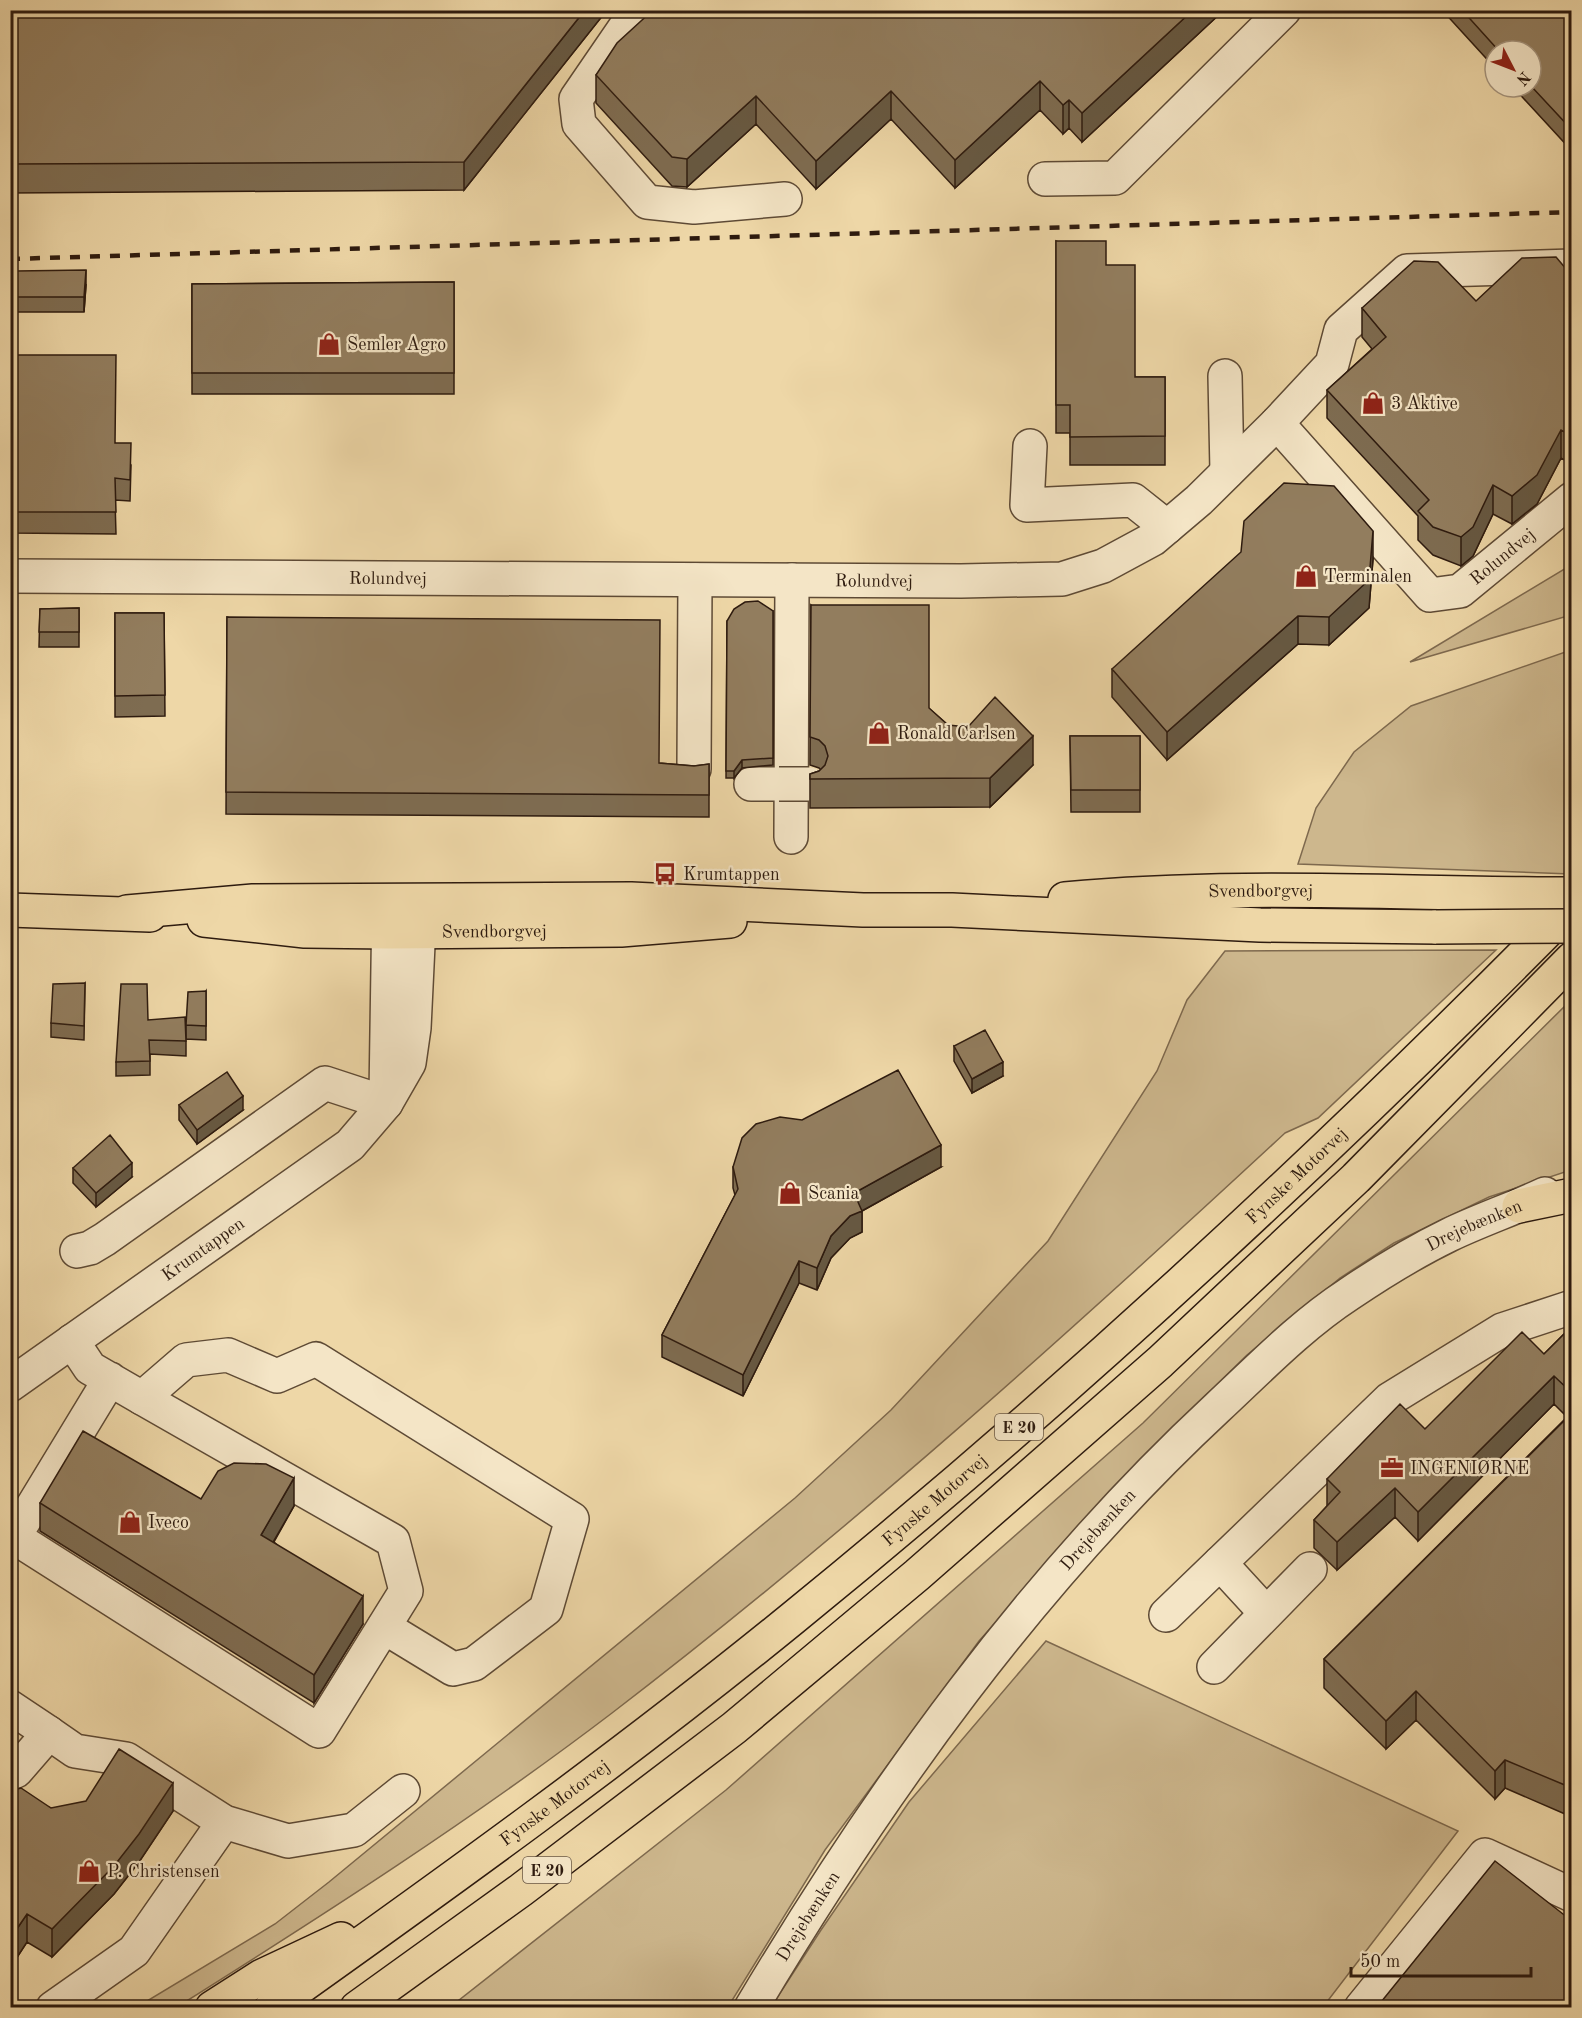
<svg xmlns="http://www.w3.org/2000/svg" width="1582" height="2018" viewBox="0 0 1582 2018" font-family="'Old Standard TT',serif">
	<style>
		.green { fill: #cdb78d; stroke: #7e694e; stroke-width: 1.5 }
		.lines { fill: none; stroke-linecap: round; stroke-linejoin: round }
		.minor-casing { stroke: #5e4a35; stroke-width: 36 }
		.major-casing { stroke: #2e1b0f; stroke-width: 36 }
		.highway-casing { stroke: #2e1b0f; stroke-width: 36 }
		.minor { stroke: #f4e5c6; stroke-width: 33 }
		.major { stroke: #eed7a7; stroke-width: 33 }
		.highway { stroke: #eed7a7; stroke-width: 33 }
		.rail { stroke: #2e1b0f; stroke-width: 4.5; stroke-dasharray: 10 10; stroke-linecap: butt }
		.minor-bridge-casing { stroke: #5e4a35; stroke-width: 36; stroke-linecap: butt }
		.major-bridge-casing { stroke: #2e1b0f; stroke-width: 36; stroke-linecap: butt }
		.minor-bridge { stroke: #f4e5c6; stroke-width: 33 }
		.major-bridge { stroke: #eed7a7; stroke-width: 33 }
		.wall { fill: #7e6c51; stroke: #2e1b0f; stroke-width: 1.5 }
		.shaded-wall { fill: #665842; stroke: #2e1b0f; stroke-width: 1.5 }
		.building { fill: #927d5e; stroke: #2e1b0f; stroke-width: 1.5 }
		.labels { text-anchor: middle; stroke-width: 4.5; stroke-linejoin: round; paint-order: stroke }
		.shield { fill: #f4e5c6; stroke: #695846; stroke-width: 1.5 }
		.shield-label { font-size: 16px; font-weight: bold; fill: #2e1b0f }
		.poi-label { font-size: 18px; fill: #2e1b0f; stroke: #f4e5c6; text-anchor: start }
		.street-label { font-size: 18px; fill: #2e1b0f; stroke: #f4e5c6 }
	</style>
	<rect width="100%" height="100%" fill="#eed7a7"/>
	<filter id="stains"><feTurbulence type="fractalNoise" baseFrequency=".00333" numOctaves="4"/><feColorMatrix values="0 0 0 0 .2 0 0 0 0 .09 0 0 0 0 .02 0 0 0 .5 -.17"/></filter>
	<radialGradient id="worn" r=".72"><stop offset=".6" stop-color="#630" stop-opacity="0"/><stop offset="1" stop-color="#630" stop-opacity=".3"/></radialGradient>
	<path class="green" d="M1571,565v50l-161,47z
		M1571,650v224l-273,-10 18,-56 38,-56 57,-46z
		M1496,950l-178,168 -33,15c-217,201 -438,400 -673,580 -139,106 -287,201 -435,294h-40l138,-83 54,-42 466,-384 96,-88 157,-169 109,-170 30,-71 38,-49z
		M1571,1000v170l-82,27 -95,46 -54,35 -93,77 -86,84 -182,202 -154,209 -97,157 -279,1 277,-218 417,-367z
		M1046,1641l412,190 -135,176h-552l50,-77 88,-128z"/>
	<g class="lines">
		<g class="minor-casing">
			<g id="minor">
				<path d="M637,10l-61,89 3,25 68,78 47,5 91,-8"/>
				<path d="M1045,179l70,-1 169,-168"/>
				<path d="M1225,376l2,96"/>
				<path id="s1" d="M1277,423l153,172 30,-4 112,-92"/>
				<path d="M1030,446l-3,59 106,-5 34,27"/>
				<path id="s2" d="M10,576l951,5 101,-2 41,-13 50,-27 46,-39 78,-77 55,-59 9,-34 66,-59 165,-5"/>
				<path d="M694,769l1,-189"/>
				<path d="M751,784h28"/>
				<path d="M791,837l1,-257"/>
				<path d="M386,1095l3,-192"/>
				<path d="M77,1251l13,-3 15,-9 220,-156 61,20"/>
				<path d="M72,1341l18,27 52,30 251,143 13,50 -87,140 -305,-194 96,-158"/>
				<path id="s3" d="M10,1385l340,-240 36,-42 23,-40 5,-35 6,-125"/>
				<path d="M142,1398l44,-38 42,-5 49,21 39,-17 256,160 -26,90 -72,55 -21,5 -69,-42"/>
				<path d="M1220,1563l46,50"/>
				<path d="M1166,1615l224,-216 112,-69 70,-23"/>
				<path d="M1214,1667l96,-98"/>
				<path d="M10,1707l39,26 -33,38 -6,2"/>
				<path d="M49,1733l26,18 51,8 98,63 64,19 66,-11 49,-39"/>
				<path d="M53,2008l81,-57 90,-129"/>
				<path id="s4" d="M751,2008c130,-218 280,-427 466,-600 42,-39 83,-82 132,-114 31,-21 65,-42 100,-59 31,-15 64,-26 96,-41"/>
				<path d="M1361,2008l124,-153 87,40"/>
			</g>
		</g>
		<g class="major-casing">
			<g id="major">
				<path id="s5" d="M1065,899c168,-16 338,-5 507,-5"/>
				<path d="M10,910l140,5"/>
				<path d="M127,912l126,-11 378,-2 232,11h89l308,15 176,2"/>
				<path id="s6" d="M204,920l101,11 83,1 233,-2 109,-9"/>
				<path d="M1519,1206l53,-11"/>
			</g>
		</g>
		<g class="highway-casing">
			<g id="highway">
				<path d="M212,2008l50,-32 79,-37"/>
				<path id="s7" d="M271,2008c177,-126 354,-253 522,-390 273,-222 532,-462 779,-712"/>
				<path d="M357,2008l164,-118 213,-162 183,-153 243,-213 196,-184 216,-219"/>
			</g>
		</g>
		<use href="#minor" class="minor"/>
		<use href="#major" class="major"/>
		<use href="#highway" class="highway"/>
		<path class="rail" d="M10,259l1562,-47"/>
		<g class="minor-bridge-casing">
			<path id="minor-bridge" d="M779,784h30"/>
		</g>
		<g class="major-bridge-casing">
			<path id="major-bridge" d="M1436,927l136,-1"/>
		</g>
		<use href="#minor-bridge" class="minor-bridge"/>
		<use href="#major-bridge" class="major-bridge"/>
	</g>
	<path class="wall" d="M10,10h597l-143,180 -454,3z
		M653,10h571l-142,132 -13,-14 -6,6 -23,-24 -85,78 -64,-69 -75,70 -60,-65 -69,63 -15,-1 -76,-83v-28z
		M1442,10h130v141l-59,-64h18v-36h-36v17z
		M1056,241l50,24 29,112h30v88h-95v-32h-14z
		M1572,276v188l-11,-6 -24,46 -25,20 -19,-10 -20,42 -12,10 -28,-11 -15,-15v-24l-91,-98v-28l45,-41 -10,-12v-29l114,-7z
		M454,282v112h-262v-110z
		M86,285l-2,27h-70v-15z
		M10,355l105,88 16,22 -1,36 -15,-1 1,34 -106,-1z
		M1373,559l-4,49 -40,37 -31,-1 -131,116 -55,-63v-28z
		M811,605l137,120 85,40 -43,42 -180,1v-34l9,-3 2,-1 -2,-2 -9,-3z
		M79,608v39h-40l1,-38z
		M773,611v154l-31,3 -8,10h-8l1,-157z
		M115,613h49l1,103 -50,1z
		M227,617l432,146 35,3 15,-2v53l-483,-3z
		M1070,736h70v76h-69z
		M10,773h2l1,69h-3z
		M85,983l-1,57 -33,-3v-14z
		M206,991v49l-20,-1v-14z
		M148,1020l38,21v15l-36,-2v21l-34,1v-14z
		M954,1046l49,30 -31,17 -18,-32z
		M179,1105l64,5 -46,34 -18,-24z
		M10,1144l3,23v15h-3z
		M733,1167h208l-79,44v21l-12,6 -19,20 -14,32 -18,-7 -56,113 -81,-39v-22l73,-140 -2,-7z
		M73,1168l59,9 -36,30 -23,-24z
		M1572,1326v491l-67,-29 -10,11 -79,-79 -30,29 -62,-61v-29l243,-242 -13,-13 -136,137 -23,-24 -58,53 -23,-22v-28l13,-14v-27l98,-50 119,-75z
		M201,1499l93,7 -20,36 89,82 -49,79 -274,-172v-28z
		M10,1791l41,17 122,3 -34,51 -25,32 -62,63 -25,-15 -15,23 -2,-2z"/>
	<path class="shaded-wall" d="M585,10h22l-143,180v-28z
		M1193,10h31l-142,132v-29z
		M1040,81v29l-85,78v-28z
		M891,91v28l-75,70v-28z
		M756,96v28l-69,63v-28z
		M1069,100v28l-6,6v-29z
		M86,270v15l-2,27v-15z
		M1561,430v28l-24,46 -25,20v-28z
		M1493,485v29l-20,42 -12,10v-29z
		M1373,531v28l-4,49 -40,37v-28z
		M1298,616v28l-131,116v-28z
		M1033,736v29l-43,42v-29z
		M742,760v8l-8,10v-7z
		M1003,1062v14l-31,17v-14z
		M243,1096v14l-46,34v-14z
		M941,1145v22l-81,45 2,-1v21l-12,6 -19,20 -14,32v-22l14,-32 19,-20 4,-23z
		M132,1163v14l-36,30v-14z
		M799,1261v22l-56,113v-21z
		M1554,1376v28l-136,137v-29z
		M294,1478v28l-33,57v-28z
		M1395,1488v29l-58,53v-28z
		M363,1596v28l-49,79v-28z
		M1416,1691v29l-30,29v-28z
		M1505,1760v28l-10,11v-28z
		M173,1783v28l-34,51 -25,32 -62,63v-28z
		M27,1914v28l-15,23v-29z"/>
	<path class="building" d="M10,10h575l-121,152 -454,2z
		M653,10h540l-111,103 -13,-13 -6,5 -23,-24 -85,79 -64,-69 -75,70 -60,-65 -69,63 -15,-2 -76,-82 21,-32z
		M1462,10h110v120l-41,-44v-35h-32z
		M1056,241h50v24h29v112h30v59l-95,1v-32h-14z
		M1556,257l16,19v160l-11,-6 -24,45 -25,21 -19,-11 -20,42 -12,10 -28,-10 -15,-16 11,-11 -102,-110 59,-53 -24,-29 52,-47 24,1 38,39 46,-43z
		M86,270l-2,27h-70l2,-26z
		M454,282v91h-262v-89z
		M10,355h106l-1,88h16l-1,37 -15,-2 1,34h-106z
		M1284,483l50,3 39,45 -4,49 -40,37 -31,-1 -131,116 -55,-63 129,-117 3,-31z
		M758,601l15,10v147l-31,2 -8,11h-8l1,-150 7,-12 11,-7z
		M811,605h118v103l19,17 20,2 27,-30 38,39 -43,42 -180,1v-5l9,-3 6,-6 3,-9 -3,-10 -6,-6 -9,-3z
		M79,608v24h-40l1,-23z
		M115,613h49l1,82 -50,1z
		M227,617l433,3 -1,143 35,3 15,-2v31l-483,-3z
		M1070,736h70v54h-69z
		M10,773h2l1,48h-3z
		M85,983l-1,43 -33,-3 2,-39z
		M121,984h26l1,36 37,-3 1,24 -37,-1 1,21 -34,1z
		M206,991v35l-20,-1 2,-33z
		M985,1030l18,32 -31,17 -18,-33z
		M898,1070l43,75 -87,48 8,18 -12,5 -19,20 -14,32 -18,-7 -56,114 -81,-40 76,-146 -5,-22 9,-29 14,-14 24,-7 22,3z
		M227,1072l16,24 -46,34 -18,-25z
		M110,1135l22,28 -36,30 -23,-25z
		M10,1144h1l2,23h-3z
		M1572,1326v67l-18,-17 -136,136 -23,-24 -58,54 -23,-22 26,-28 -13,-13 73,-75 25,25 97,-97 22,22z
		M1572,1413v375l-67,-28 -10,11 -79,-80 -30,30 -62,-62z
		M83,1431l118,68 17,-28 16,-8 32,1 28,14 -33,57 102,61 -49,79 -274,-172z
		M119,1749l54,34 -34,51 -25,32 -62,63 -25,-15 -15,22 -2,-1v-144l11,-3 30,20 35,-7z
		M1495,1861l77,60v86h-195z"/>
	<defs>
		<g id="shop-bare" transform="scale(1.8)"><path d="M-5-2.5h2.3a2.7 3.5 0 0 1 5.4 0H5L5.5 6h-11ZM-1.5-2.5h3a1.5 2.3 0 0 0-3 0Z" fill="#8f2418" stroke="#f4e5c6" stroke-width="2.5" paint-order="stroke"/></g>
		<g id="bus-bare" transform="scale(1.8)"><path d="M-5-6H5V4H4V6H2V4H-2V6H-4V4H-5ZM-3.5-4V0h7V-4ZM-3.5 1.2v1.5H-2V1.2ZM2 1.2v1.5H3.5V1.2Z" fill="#8f2418" stroke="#f4e5c6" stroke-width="2.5" paint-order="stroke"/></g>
		<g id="office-bare" transform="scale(1.8)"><path d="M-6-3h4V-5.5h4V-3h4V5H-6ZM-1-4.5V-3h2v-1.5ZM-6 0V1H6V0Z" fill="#8f2418" stroke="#f4e5c6" stroke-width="2.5" paint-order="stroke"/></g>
	</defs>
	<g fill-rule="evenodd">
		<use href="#shop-bare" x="329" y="344"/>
		<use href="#shop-bare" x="1373" y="403"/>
		<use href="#shop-bare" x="1306" y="576"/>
		<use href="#shop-bare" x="879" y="733"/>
		<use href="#bus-bare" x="665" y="874"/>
		<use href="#shop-bare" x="790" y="1193"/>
		<use href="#office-bare" x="1392" y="1468"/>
		<use href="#shop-bare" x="130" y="1522"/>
		<use href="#shop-bare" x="89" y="1871"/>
	</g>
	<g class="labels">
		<g class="shield">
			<rect x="995" y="1414" width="48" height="26" rx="4.5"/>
			<rect x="523" y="1857" width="48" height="26" rx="4.5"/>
		</g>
		<g class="shield-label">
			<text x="1019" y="1433">E 20</text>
			<text x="547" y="1876">E 20</text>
		</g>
		<g class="poi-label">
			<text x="347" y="350">Semler Agro</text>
			<text x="1391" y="409">3 Aktive</text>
			<text x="1324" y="582">Terminalen</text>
			<text x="897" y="739">Ronald Carlsen</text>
			<text x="683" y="880">Krumtappen</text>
			<text x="808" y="1199">Scania</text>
			<text x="1410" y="1474">INGENIØRNE</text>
			<text x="148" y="1528">Iveco</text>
			<text x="107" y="1877">P. Christensen</text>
		</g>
		<g class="street-label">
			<text dy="6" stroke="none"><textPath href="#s1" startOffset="315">Rolundvej</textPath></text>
			<text dy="6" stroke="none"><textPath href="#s2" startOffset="378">Rolundvej</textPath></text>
			<text dy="6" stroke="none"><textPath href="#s2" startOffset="864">Rolundvej</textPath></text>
			<text dy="6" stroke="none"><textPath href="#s5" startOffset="196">Svendborgvej</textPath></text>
			<text dy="6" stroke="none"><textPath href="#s6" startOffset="291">Svendborgvej</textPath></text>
			<text dy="6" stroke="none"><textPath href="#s7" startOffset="1322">Fynske Motorvej</textPath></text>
			<text dy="6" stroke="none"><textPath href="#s4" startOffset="1080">Drejebænken</textPath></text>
			<text dy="6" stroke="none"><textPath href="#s3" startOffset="236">Krumtappen</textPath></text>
			<text dy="6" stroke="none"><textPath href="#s7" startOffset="836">Fynske Motorvej</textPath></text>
			<text dy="6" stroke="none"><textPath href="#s4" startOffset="592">Drejebænken</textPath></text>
			<text dy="6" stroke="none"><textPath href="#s7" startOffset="350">Fynske Motorvej</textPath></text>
			<text dy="6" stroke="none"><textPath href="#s4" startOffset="108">Drejebænken</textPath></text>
		</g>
	</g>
	<rect width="1582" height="2018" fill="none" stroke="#eed7a7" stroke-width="36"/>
	<rect x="12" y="12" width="1558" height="1994" fill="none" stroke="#2e1b0f" stroke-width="3"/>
	<rect x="18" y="18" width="1546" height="1982" fill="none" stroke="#2e1b0f" stroke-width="1.5"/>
	<g transform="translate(1513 69) rotate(132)"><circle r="28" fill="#f4e5c6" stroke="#a5947d" stroke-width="1.5"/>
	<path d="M0-4.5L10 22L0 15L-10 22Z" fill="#8f2418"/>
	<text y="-9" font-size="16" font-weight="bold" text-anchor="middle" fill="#2e1b0f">N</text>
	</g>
	<path d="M1351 1967v9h180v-9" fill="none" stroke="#2e1b0f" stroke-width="3"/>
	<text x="1360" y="1967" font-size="18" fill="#2e1b0f" stroke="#f4e5c6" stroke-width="4.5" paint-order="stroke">50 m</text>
	<rect width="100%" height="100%" filter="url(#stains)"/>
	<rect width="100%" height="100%" fill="url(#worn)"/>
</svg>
